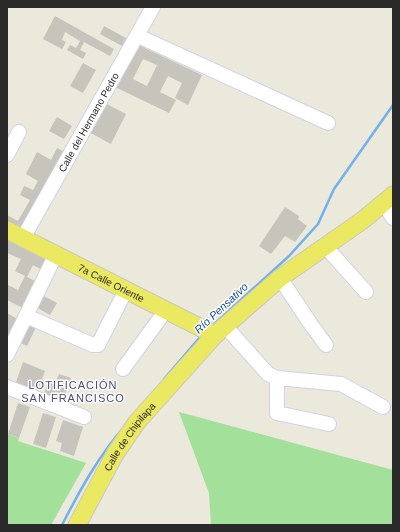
<svg xmlns="http://www.w3.org/2000/svg" width="400" height="532" viewBox="0 0 400 532" font-family="Helvetica,sans-serif">
	<style>
		.green { fill: #a3e09a }
		.lines { fill: none; stroke-linecap: round; stroke-linejoin: round }
		.stream { stroke: #72b1ea; stroke-width: 2.5 }
		.building { fill: #c7c4bb; fill-rule: evenodd }
		.minor-casing { stroke: #d2d1e2; stroke-width: 16 }
		.major-casing { stroke: #c8c8c8; stroke-width: 19 }
		.minor { stroke: #fff; stroke-width: 14 }
		.major { stroke: #ebe861; stroke-width: 17 }
		.labels { text-anchor: middle; stroke-width: 3; stroke-linejoin: round; paint-order: stroke }
		.street-label { font-size: 10px; fill: #2a2a2a; stroke: #fff }
		.water-label { font-size: 11px; font-style: italic; fill: #124d95; stroke: #fff }
		.neighbourhood-label { font-size: 11px; letter-spacing: 1px; fill: #4d4c78; stroke: #fff }
	</style>
	<rect width="100%" height="100%" fill="#ebe8dc"/>
	<path class="green" d="M179,412l214,58v55h-182l-2,-32z
		M7,434l12,4 -1,3 68,22 -35,62h-44z"/>
	<g class="lines">
		<path class="stream" d="M211,327l78,-71 29,-32 16,-35 59,-84
			M164,379l37,-43
			M62,525c18,-35 37,-70 63,-99"/>
	</g>
	<path class="building" d="M55,16l59,33 -4,7 -26,-14 -4,8 6,3 -3,6 -16,-9 3,-5 6,3 4,-7 -15,-9 -3,8 4,2 -4,7 -19,-10z
		M104,26l22,12 -4,8 -22,-12z
		M136,44l66,31 -14,30 -13,-7 7,-15 -14,-7 -8,16 16,8 -7,13 -54,-26zM143,59l14,6 -10,21 -14,-7z
		M83,63l13,7 -13,23 -13,-7z
		M103,102l23,12 -15,30 -24,-13z
		M57,117l15,9 -8,13 -15,-8z
		M57,148l8,4 -44,79 -14,-7v-9l11,6 12,-21 -10,-5 4,-9 9,4 5,-9 -12,-7 11,-22 14,8z
		M285,207l14,9 -1,3 9,7 -12,16 -10,-6 -14,18 -12,-8z
		M7,237l44,21 -7,13 -11,-6 -6,12 10,5 -14,26 -16,-8 1,-15 10,5 7,-14 -10,-5 6,-12 -14,-6z
		M40,294l17,9 -7,12 -16,-9z
		M7,313l12,7 -9,15 -3,-1z
		M29,320l8,5 -10,21 -9,-4z
		M23,362l22,9 -8,22 -22,-8z
		M59,374l12,4 -9,25 -19,-7 5,-14 7,2z
		M18,403l12,4 -11,31 -11,-4z
		M43,413l13,4 -10,31 -13,-4z
		M63,420l20,7 -9,29 -14,-5 2,-8 -6,-2z"/>
	<g class="lines">
		<g class="minor-casing">
			<g id="minor">
				<path d="M138,36l190,87"/>
				<path d="M7,155l12,-23"/>
				<path d="M384,204l9,14"/>
				<path id="s1" d="M23,238l130,-231"/>
				<path d="M325,246l41,46"/>
				<path d="M280,278l30,45 16,22"/>
				<path d="M26,316l67,29h5l28,-55"/>
				<path d="M225,326l43,48 9,4 64,6 42,23"/>
				<path d="M7,355l49,-101"/>
				<path d="M123,369l43,-59"/>
				<path d="M277,378v35l52,11"/>
				<path d="M7,387l77,30"/>
			</g>
		</g>
		<g class="major-casing">
			<g id="major">
				<path id="s2" d="M7,230l208,105"/>
				<path id="s3" d="M77,525l38,-71 22,-32 78,-87 65,-57 83,-58 30,-25"/>
			</g>
		</g>
		<use href="#minor" class="minor"/>
		<use href="#major" class="major"/>
	</g>
	<g class="labels">
		<g class="street-label">
			<text dy="4" stroke="none"><textPath href="#s1" startOffset="133">Calle del Hermano Pedro</textPath></text>
			<text dy="4" stroke="none"><textPath href="#s2" startOffset="117">7a Calle Oriente</textPath></text>
			<text dy="4" stroke="none"><textPath href="#s3" startOffset="103">Calle de Chipilapa</textPath></text>
		</g>
		<g class="water-label">
			<text transform="translate(221 308) rotate(-43)" y="4">Río Pensativo</text>
		</g>
		<g class="neighbourhood-label">
			<text x="73" y="389">LOTIFICACIÓN<tspan x="73" dy="13">SAN FRANCISCO</tspan></text>
		</g>
	</g>
	<rect width="400" height="532" fill="none" stroke="#2a2a2a" stroke-width="16"/>
</svg>
